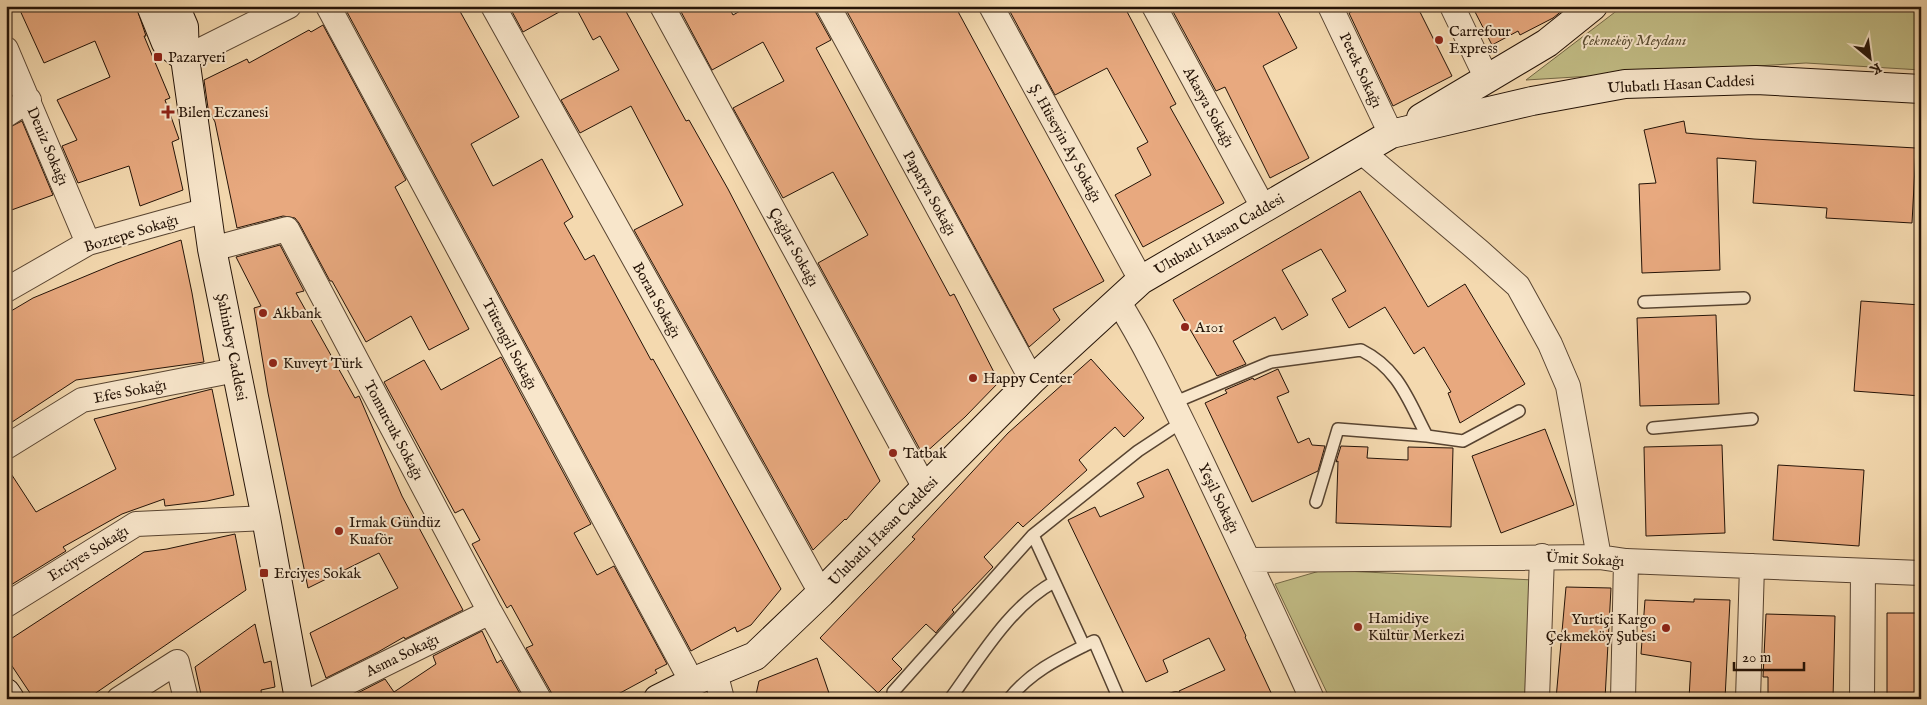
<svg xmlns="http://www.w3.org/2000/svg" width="1927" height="705" viewBox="0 0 1927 705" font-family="'IM FELL English',serif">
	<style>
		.green { fill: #c2bd86; stroke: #736846 }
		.building { fill: #e8a97f; stroke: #241307 }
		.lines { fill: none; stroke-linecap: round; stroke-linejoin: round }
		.lane-casing { stroke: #584431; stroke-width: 14 }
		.street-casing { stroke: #584431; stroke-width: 26 }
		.secondary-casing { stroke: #241307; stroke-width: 30 }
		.lane { stroke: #f8e6cb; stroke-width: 11 }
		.street { stroke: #f8e6cb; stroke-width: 24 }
		.secondary { stroke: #f8e6cb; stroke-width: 28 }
		.poi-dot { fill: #8f2418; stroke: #f8e6cb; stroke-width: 2 }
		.labels { text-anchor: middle; stroke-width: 4; stroke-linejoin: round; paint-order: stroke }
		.poi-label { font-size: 15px; fill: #241307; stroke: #f8e6cb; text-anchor: start }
		.park-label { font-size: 15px; font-style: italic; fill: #5b4e33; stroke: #f8e6cb }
		.street-label { font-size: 15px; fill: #241307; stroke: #f8e6cb }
	</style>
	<rect width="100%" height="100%" fill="#f4d9af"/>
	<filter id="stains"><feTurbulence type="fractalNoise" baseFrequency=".004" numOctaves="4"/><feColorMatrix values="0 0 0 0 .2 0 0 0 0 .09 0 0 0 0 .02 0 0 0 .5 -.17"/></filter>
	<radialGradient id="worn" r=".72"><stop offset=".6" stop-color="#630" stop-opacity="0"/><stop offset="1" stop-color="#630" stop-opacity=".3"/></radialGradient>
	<path class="green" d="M1623,6h298v64l-115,-7 -280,17z
		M1323,570l211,10 -3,119h-201l-55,-115z"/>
	<path class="building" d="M18,6h118l10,30h-2l26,62 -5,2 14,39 -7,3 11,48 -43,16 -11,-40 -51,17 -16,-37 15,-6 -20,-40 53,-23 -15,-36 -51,22z
		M358,6h99l62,111 -48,27 22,42 49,-27 31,58 -9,6 21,37 9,-5 57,105 2,-1 32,57 96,173 -30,36 -14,7 -2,-5 -44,24 -344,-639z
		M509,6h61l-47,26z
		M575,6h48l63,115 3,-1 39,69 152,292 -34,39 -1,-1 -32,31 -179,-320 49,-25 -52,-99 -51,27 -19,-33 58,-30 -19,-34 -7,4z
		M678,6h50l5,9 16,-9h65l2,7 15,27 -15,8 134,248 4,-2 45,88 -34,35 -42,38 -105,-192 50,-28 -35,-63 -50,26 -50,-90 51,-27 -21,-39 -51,28z
		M844,6h111l149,275 -51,28 7,11 -31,27z
		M1007,6h117l52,98 -6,3 54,96 -81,44 -28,-52 36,-20 -14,-27 11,-6 -41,-74 -52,27z
		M1170,6h105l22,42 -34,18 46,92 -39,20 -45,-91 -9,4z
		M1363,6h54l35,70 -59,30 -44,-93z
		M1472,6h96l-15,12 -33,17 -2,-4 -26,14z
		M323,25l83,155 -11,7 74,142 -40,21 -18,-34 -45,26 -34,-61h-2l-31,-58 -4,-5 -12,-2 -46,12 -22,-106 -7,-14 -4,-28 43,-21 2,4 60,-33 2,2z
		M22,121l31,74 -47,17v-83z
		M1684,121l2,12 68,6 162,9 -4,75 -86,-5 1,-10 -74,-5 3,-42 -39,-3 3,112 -78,3 -3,-89 17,-1 -12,-53z
		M1360,191l68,116 37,-23 60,100 -65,39 -12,-30 3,-1 -27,-45 -10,7 -29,-47 -36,21 -17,-29 14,-8 -25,-42 -39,21 26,45 -26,15 -7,-13 -42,24 13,23 -29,12 -44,-76z
		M181,240l11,53 12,69 -128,18 -70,46v-112l27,-16 84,-35z
		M280,245l24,46 -8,2 59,105 4,-2 43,100 61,114 -58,29 -1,-2 -26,15 -52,26 -16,-45 88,-45 -19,-35 -71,35 -40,-195 -14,-85 7,-2 -25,-49z
		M1861,301l60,4v91l-67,-5z
		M1716,315l3,89 -79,2 -3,-88z
		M501,357l90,167 -17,9 23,42 17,-9 53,98 -12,6 2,3 -48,26h-56l-2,-7 -25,-44 7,-3 -22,-40 -4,3 -35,-64 8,-4 -17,-31 -8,4 -71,-131 40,-22 17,30z
		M1091,359l53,59 -20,19 -9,-10 -36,33 8,10 -64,57 -5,-5 -34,35 9,10 -41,43 2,2 -16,18 -2,3 -10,-9 -34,35 10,10 -24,24 -58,-55 95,-99 -3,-2 96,-104z
		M1278,369l11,23 -12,5 21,46 11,-5 3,7 13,1 -7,25 -66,31 -47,-99 22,-10 -2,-3 28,-12 1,2z
		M212,389l22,106 -27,6 -42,5 -1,-7 -42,15 -59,33 3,4 -60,37v-122l30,46 80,-43 -22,-50z
		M1545,429l29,76 -73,28 -29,-77z
		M1722,445l3,88 -79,3 -2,-89z
		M1341,446l27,1 -1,11 41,2v-13l45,1 -2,79 -115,-4 2,-62 -2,1z
		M1778,465l86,5 -5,76 -86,-6z
		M1168,469l78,167 -1,1 29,62h-91l-4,-8 46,-21 -16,-32 -46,22 5,12 -22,10 -78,-162 27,-13 5,10 44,-20 -7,-14z
		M235,534l11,56 -159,109h-53l-28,-42v-15l138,-90 23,-3z
		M1566,587l45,1 -6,111h-49z
		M1694,599l36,1 -5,99h-36l2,-37 -50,-8 4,-54 49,2z
		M1887,613h34v86h-34z
		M1766,614l69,2 -2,83h-65v-22h-5z
		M255,624l9,39 7,-2 4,26 -14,3 1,9h-60l-7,-32z
		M482,631l15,32 4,-3 22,39h-177l39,-20 9,13 42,-28 -3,-8z
		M817,658l14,41h-76l4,-18z"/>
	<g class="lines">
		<g class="lane-casing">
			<path id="lane" d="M1644,302l100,-4
				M1173,403l98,-41 90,-12c38,19 47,50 66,86
				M1653,428l99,-9
				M1316,502l22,-73 89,7 36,5 56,-30
				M1033,535l51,111
				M893,692l140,-157 105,-84 44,-29
				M950,699c30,-41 59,-92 104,-117
				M1009,699c23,-29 53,-42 85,-58l25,58
				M1173,699l3,-1"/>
		</g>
		<g class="street-casing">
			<path id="street" d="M328,6l364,676
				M493,6l328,587
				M662,6l263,482
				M828,6l204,374
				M991,6l150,274
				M1154,6l109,201
				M1330,6l61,128
				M1452,6l35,73
				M6,49l82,194
				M185,58l104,-52
				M6,115l23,-15
				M1362,152l118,100 38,34 32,58 18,42 31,171
				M212,249l75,-20 203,383 49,87
				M6,290l82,-47 119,-33
				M1118,301c30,48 54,100 79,151 39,82 78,164 115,247
				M6,447l76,-47 154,-30
				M1249,560l350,-3 27,4 295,12
				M6,605l130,-81 130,-6
				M715,672l7,27
				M119,699l58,-37 9,37
				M314,699l176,-87
				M1537,699l5,-143
				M1623,699l3,-138
				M1748,699l4,-133
				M1862,699l1,-128"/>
		</g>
		<g class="secondary-casing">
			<path id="secondary" d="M151,6l15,37 19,15
				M175,6l9,21 1,31 27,191 54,269 33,181
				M1421,118l126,-75 46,-37
				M6,693l4,6
				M658,699l34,-17 63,-26 66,-63 211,-213 109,-100 250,-146 141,-33 93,-17 131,-4 165,9"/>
		</g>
		<use href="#lane" class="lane"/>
		<use href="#street" class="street"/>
		<use href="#secondary" class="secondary"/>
	</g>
	<g class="poi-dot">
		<circle cx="1439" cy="40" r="5"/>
		<rect x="153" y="52" width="10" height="10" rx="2.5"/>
		<path d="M165.5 104.5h5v5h5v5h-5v5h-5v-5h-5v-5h5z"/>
		<circle cx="263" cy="313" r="5"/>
		<circle cx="1185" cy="327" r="5"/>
		<circle cx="273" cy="363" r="5"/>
		<circle cx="973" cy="378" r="5"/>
		<circle cx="893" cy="453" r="5"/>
		<circle cx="339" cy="531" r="5"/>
		<rect x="259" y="568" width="10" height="10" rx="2.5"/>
		<circle cx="1358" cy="627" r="5"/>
		<circle cx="1666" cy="628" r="5"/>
	</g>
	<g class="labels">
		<g class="poi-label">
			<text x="1449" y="36">Carrefour<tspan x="1449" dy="17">Express</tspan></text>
			<text x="168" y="62">Pazaryeri</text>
			<text x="178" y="117">Bilen Eczanesi</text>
			<text x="273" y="318">Akbank</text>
			<text x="1195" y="332">A101</text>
			<text x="283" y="368">Kuveyt Türk</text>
			<text x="983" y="383">Happy Center</text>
			<text x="903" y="458">Tatbak</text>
			<text x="349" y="527">Irmak Gündüz<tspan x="349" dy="17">Kuaför</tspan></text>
			<text x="274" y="578">Erciyes Sokak</text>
			<text x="1368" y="623">Hamidiye<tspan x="1368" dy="17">Kültür Merkezi</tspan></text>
			<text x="1656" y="624" text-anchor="end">Yurtiçi Kargo<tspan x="1656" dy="17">Çekmeköy Şubesi</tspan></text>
		</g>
		<g class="park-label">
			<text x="1634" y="45">Çekmeköy Meydanı</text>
		</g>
		<g class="street-label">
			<text transform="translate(1361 70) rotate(65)" y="5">Petek Sokağı</text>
			<text transform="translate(1681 84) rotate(-3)" y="5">Ulubatlı Hasan Caddesi</text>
			<text transform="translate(1209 107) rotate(61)" y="5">Akasya Sokağı</text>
			<text transform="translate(1066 143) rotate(61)" y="5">Ş. Hüseyin Ay Sokağı</text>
			<text transform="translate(48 146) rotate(67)" y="5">Deniz Sokağı</text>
			<text transform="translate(930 193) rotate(61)" y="5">Papatya Sokağı</text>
			<text transform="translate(131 233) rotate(-17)" y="5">Boztepe Sokağı</text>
			<text transform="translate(1219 234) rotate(-30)" y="5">Ulubatlı Hasan Caddesi</text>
			<text transform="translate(794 247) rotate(61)" y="5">Çağlar Sokağı</text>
			<text transform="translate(657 300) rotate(61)" y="5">Boran Sokağı</text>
			<text transform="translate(510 344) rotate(62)" y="5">Tütengil Sokağı</text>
			<text transform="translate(232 347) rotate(79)" y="5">Şahinbey Caddesi</text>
			<text transform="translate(130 391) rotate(-11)" y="5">Efes Sokağı</text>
			<text transform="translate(394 430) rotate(62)" y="5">Tomurcuk Sokağı</text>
			<text transform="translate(1219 498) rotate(64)" y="5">Yeşil Sokağı</text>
			<text transform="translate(883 531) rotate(-45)" y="5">Ulubatlı Hasan Caddesi</text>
			<text transform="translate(88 553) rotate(-32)" y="5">Erciyes Sokağı</text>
			<text transform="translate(1585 559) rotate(3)" y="5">Ümit Sokağı</text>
			<text transform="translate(402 655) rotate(-26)" y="5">Asma Sokağı</text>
		</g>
	</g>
	<rect width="1927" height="705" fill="none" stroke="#f4d9af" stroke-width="25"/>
	<rect x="8" y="8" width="1912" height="690" fill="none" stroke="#241307" stroke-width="2.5"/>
	<rect x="12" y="12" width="1902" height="680" fill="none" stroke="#241307"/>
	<g transform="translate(1870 58) rotate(151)" stroke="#f8e6cb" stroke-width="4" paint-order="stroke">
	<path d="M0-4L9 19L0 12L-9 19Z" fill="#241307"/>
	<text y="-8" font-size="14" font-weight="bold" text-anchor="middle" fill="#241307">K</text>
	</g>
	<path d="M1734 662v8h70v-8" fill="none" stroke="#241307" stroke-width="2.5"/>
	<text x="1742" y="662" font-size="15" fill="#241307" stroke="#f8e6cb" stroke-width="4" paint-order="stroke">20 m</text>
	<rect width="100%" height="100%" filter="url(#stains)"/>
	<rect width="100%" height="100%" fill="url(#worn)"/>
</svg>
